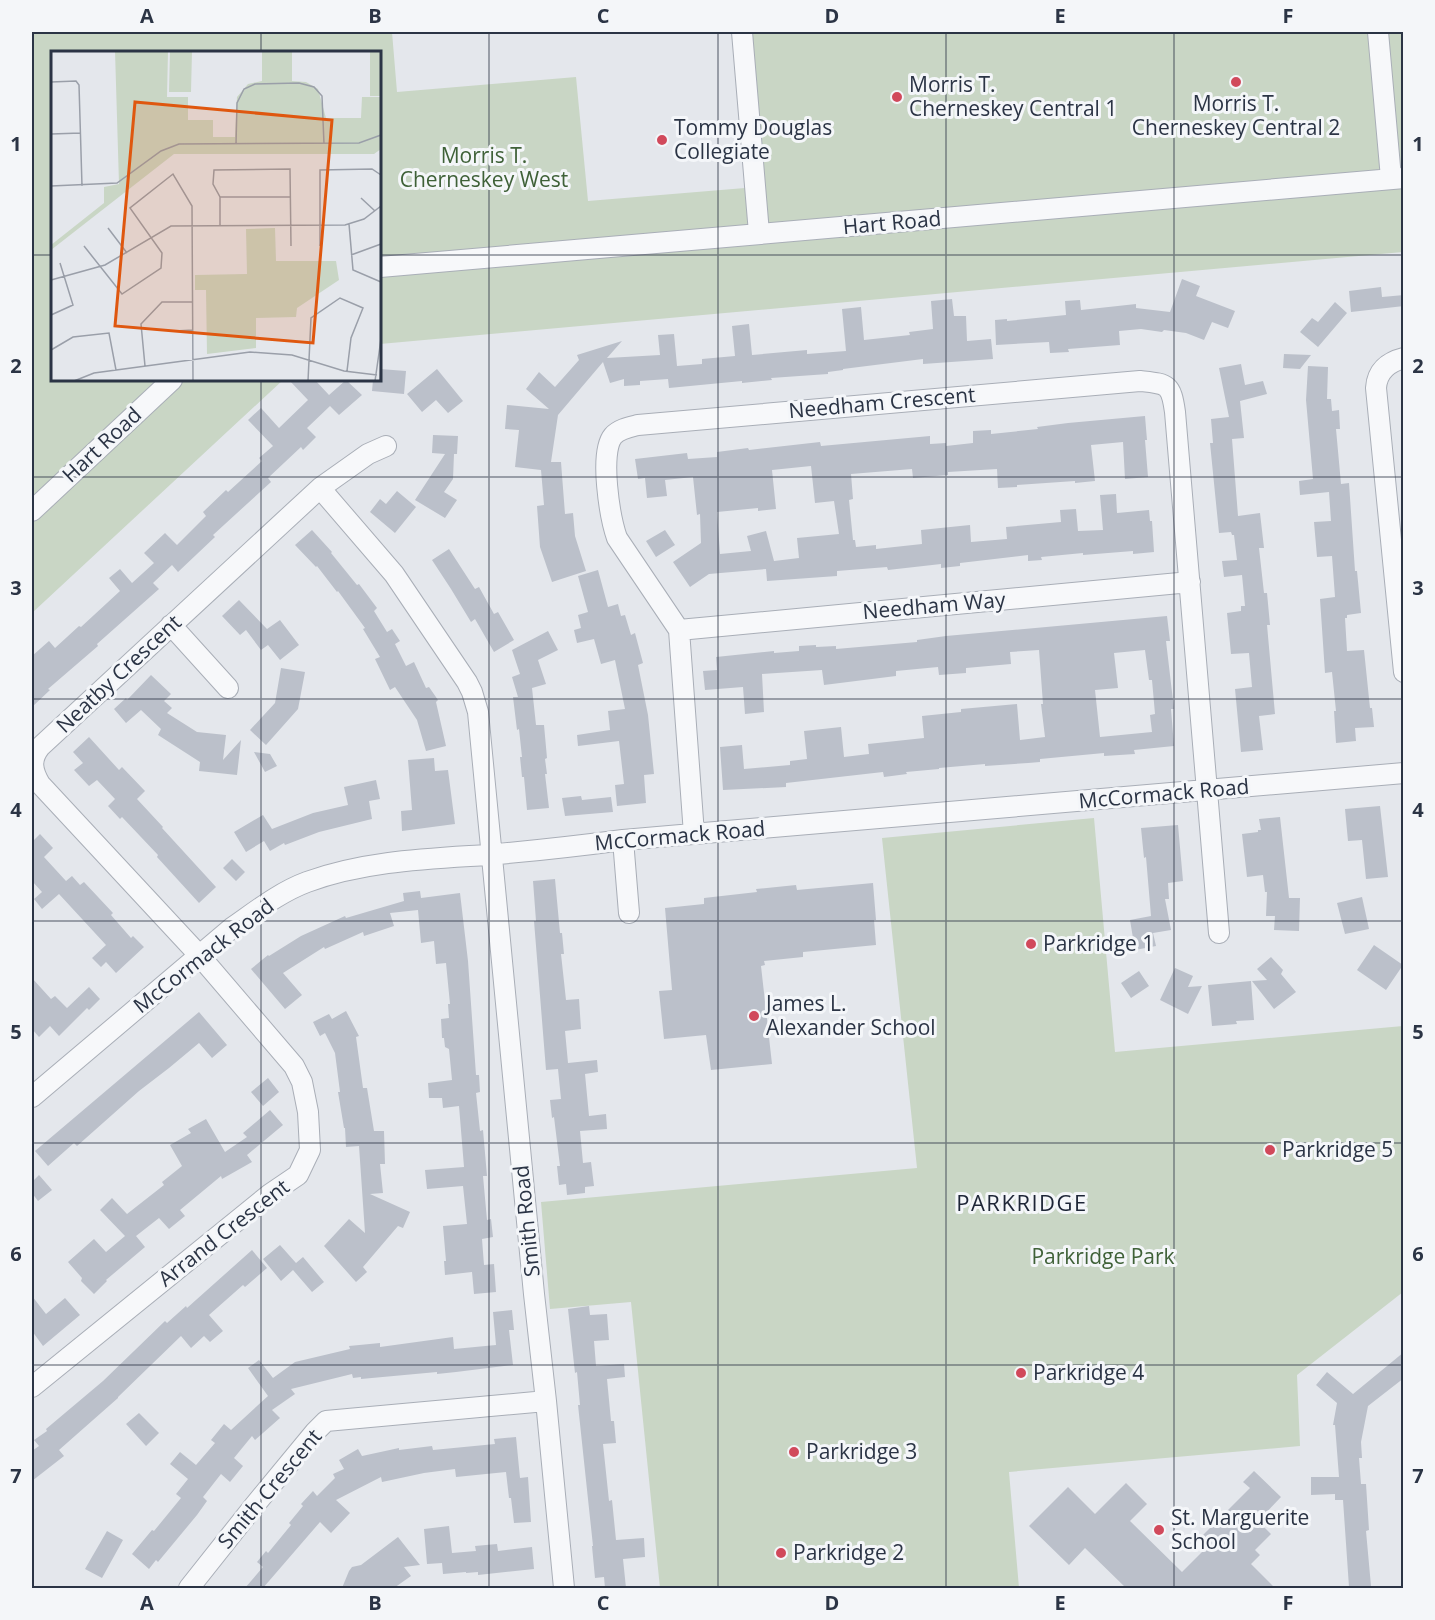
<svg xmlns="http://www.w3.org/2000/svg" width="1435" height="1620" viewBox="0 0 1435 1620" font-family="'Open Sans',sans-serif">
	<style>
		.green { fill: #c9d6c5 }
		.building { fill: #bbc0ca; fill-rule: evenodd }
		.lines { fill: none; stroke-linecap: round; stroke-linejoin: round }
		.minor-casing { stroke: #a9aeb7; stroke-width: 22 }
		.minor { stroke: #f7f8fa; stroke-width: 20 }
		.grid { fill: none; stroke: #2b3445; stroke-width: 1.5; stroke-opacity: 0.55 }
		.poi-dot { fill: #d1495b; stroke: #f4f6f9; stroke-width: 2 }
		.labels { text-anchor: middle; stroke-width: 6; stroke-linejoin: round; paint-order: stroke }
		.poi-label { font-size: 21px; fill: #2b3445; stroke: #f4f6f9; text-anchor: start }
		.park-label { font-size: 21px; fill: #3f6138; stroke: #f4f6f9 }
		.street-label { font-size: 21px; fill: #2b3445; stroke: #f4f6f9 }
		.neighbourhood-label { font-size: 22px; letter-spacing: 1.5px; fill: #1d2536; stroke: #f4f6f9 }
		.inset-road { fill: none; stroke: #9a9fa9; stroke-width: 1.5 }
		.view { fill: #df570f; fill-opacity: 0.15; stroke: #df570f; stroke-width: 3 }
		.inset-edge { fill: none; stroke: #2b3445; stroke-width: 3 }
		.neatline { fill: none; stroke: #2b3445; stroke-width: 2 }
		.grid-label { font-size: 20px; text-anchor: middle; font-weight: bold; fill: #2b3445 }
	</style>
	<rect width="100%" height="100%" fill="#e4e7ec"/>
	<path class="green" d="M32,32h360l5,60 179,-15 12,124 157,-13 -13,-156h671v220l-1023,92v-292h-328v328h231l-251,233z
		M1094,818l21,234 288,-26v266l-106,83 3,71 -291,26 10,116h-359l-29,-286 -81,7 -9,-107 376,-34 -35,-330z"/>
	<path class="building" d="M1182,279l18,7 -4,10 39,15 -7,17 -16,-6 -8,18 -18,-7 -22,-3 -2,2 -21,-3 -22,2 1,14 -52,4 1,3 -19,1 -1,-11 -53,3 -1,-25 12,-1v2l59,-6 -1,-14 15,-1 1,10 55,-6v4l34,4z
		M1381,287l1,10 22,-2v11l-53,6 -2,-21z
		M952,299l2,17h12l1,25 24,-2 2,20 -70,5v-5l-80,10v1l-15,2v2l-57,4 1,2 -30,3v-2l-73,7 -1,-9 -28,2v4l-16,1v-7l-14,4 -7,-21 -45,53 -7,47h10l4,52 8,-1 2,23 11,35 -34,11 -12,-35 -3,-41 7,-1 -3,-35 -26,-3 4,-37 -14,-1 2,-24 42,4 -23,-20 13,-17 16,15 24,-27 -2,-5 45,-14 -15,17 53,-3 -2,-20 16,-1 3,32 25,-2v-5l33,-3 -3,-30 17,-2 3,31 55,-5v4l39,-3 -4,-42 19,-2 3,33 46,-5 -1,-3 24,-3 -2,-28z
		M1335,302l12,11 -29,34 -18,-15 12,-14 6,4z
		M1284,354l27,1 -11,14 -17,-1z
		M1241,364l4,21 18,-4 4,13 -27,7 4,37 -12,1 6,77 22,-3 4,35h-5l5,45h3l3,32h-3l8,89 -16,2 4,34 -22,2 -6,-63 17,-2 -3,-34 -18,1 -4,-41 14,-2v-5h4l-3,-31 -18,2 -2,-16 15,-1 -3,-25h-2l-1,-3 -12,1 -9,-90h3l-2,-24 18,-2 -10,-49z
		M1308,366l20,1 -1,32h4l1,12 7,-1 1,19h-4l5,55 8,-1 6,88h2l4,42 -14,2v3h-2l2,33 17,-1 6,58h2l2,19 -19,1 1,13 -20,2 -2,-32h2l-4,-39 -7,1 -5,-74 15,-2 -3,-41 -15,1 -3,-35 17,-1 -2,-29 -29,3 -1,-14 14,-2 -7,-79z
		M380,369l26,2 -2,23 -32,-3 1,-11h7z
		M437,369l26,32 -15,12 -12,-13 -14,12 -15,-18z
		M289,380h26l14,15 17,-15 16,15 -23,20 -9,-9 -23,22 9,9 -13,13 -2,-3 -33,31 3,4 -58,53 2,2 -37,35 -6,-7 -19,18 6,6 -62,55 1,2 -50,43 2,1 -18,17v-51l17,-15 6,7 24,-22 2,1 39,-36 -11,-13 11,-9 12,14 22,-20 -10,-10 21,-20 12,12 29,-29 -3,-4 23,-22 2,2 34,-31 -3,-3 14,-12 -25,-26 13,-12 18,20 29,-28z
		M1145,416l2,24h-2l3,37 -23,2 -2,-37 -32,3 4,36 -20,2v-2l-58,4v2l-19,1 -1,-19 -49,3v3l-35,3 -1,-9 -61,5 2,25 -4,1 4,40h2l1,7 20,-2v4l46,-5 -1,-14 49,-5 1,17 36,-3 -1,-12 55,-5 -1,-12 16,-1 2,22 25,-1 -3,-35 16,-1 1,19 32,-3 1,11h2l2,31 -21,2v-3l-50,4v-2l-42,4 1,3 -14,1v-6l-68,8v3l-19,2v-4l-53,6 -1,-3 -50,4v5l-70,5 -1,-12 -57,5 -19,13 -17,-25 28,-19 -1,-29 -3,1 -4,-38 -28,3 2,16 -20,2 -2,-20 -7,1 -3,-20 52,-6 1,6 29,-2v-5l31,-4 1,2 71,-8 1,4 109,-10v8l16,-1v3l27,-3v-12l18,-1v4l47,-5 -1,-2 31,-4zM811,466l4,37 19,-2 5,33 -42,4 2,20 -25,3 -8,-30 -19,5 4,15 -31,3 -3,-42 41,-4v3l18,-2 -4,-39z
		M433,435l25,1 -1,18h-3l-1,25 -9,13 13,8 -12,18 -30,-18 30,-46 -13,-1z
		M397,491l19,16 -21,26 -25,-21 10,-13 6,5z
		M312,530l20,22 -1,1 26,32 2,-1 18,24 -3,3 13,21 5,-3 8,12 -5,3 11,22 8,-4 12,26 3,-1 9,13 -2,2 10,44 -20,5 -9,-31 -22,-33 -5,3 -15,-31 5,-2 -17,-28 2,-1 -27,-37 -1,1 -20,-26 -1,1 -21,-22z
		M665,530l10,15 -19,12 -10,-16z
		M449,549l26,40 4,-2 15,27 4,-2 16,28 -20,12 -19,-33 -4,3 -20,-33 -19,-29z
		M598,570l10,37 10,-3 3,12 4,-1 6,20 4,-2 8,30 -5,2 10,50 6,59 -10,1 2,28 -29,3 -2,-21 9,-1 -5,-43 -41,5 -1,-11 33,-5 -2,-19 17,-2 -10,-49 -14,4 -7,-25 -17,4 -3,-13 7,-2 -3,-13 10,-3 -10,-36z
		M239,600l28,29 13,-9 19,25 -19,15 -12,-15 -7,5 -15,-20 -6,5 -18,-19z
		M1167,616l3,25h-4l8,68h-3l3,37 -40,4 1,4 -31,2v-3l-64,6v3l-12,1 -43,3v-2l-46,4v1l-33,3 1,2 -23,3 -1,-5 -97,11v4l-63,3 -3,-43 22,-2 2,24 46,-4v-4l17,-2 -3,-28 37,-4 3,30 25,-3 -1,-10 56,-6 -2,-22 39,-4v-3l56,-5 3,36 25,-3 -4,-33h2l-4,-54 -29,2 1,12 -45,4v5l-27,2 -1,-8 -42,4v5l-72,9 -2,-15 -60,4 2,38 -19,2 -2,-27 -38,3 -2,-19 14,-1 -1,-13 58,-6v2l25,-2v-5l17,-1v2l20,-1v3l81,-7v-2l29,-4zM1145,650l4,30h3l3,34 -5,1 2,17 -52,5 -5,-47 23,-2 -4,-35z
		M548,631l10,19 -20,10 8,24 -14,4 4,37h8l3,33 -2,1 2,15h-2l4,34 -22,2 -3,-33h-2l-2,-20h2l-3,-28 -2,1 -4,-33h5l-6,-20 8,-3 -8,-24z
		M281,668l24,4 -7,37 -32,36 -16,-15 25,-27z
		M151,675l20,19 -7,7 8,7 -5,5 30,19 29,3 -3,25 18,-20 -4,35 -38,-4 1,-9 -42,-27 3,-6 -20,-19 -15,13 -12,-14 12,-11 1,2z
		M89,737l30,33 3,-3 23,24 -8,8 26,28 -1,1 54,59 -17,16 -42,-46 1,-2 -36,-38 -2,2 -12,-13 7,-7 -18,-19 -8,6 -15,-16 9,-7 -10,-11z
		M254,752l16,2 7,12 -12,6z
		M434,758l1,13 13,-1 7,54 -53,7 -1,-20 11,-1 -4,-50z
		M376,780l4,19 -11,2 3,18 -53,13 -34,13 -1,-2 -14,8 -6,-10 -18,11 -12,-20 29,-17 9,14 41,-16 35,-8 -4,-18z
		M581,796l1,4 29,-3 2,15 -48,4 -3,-18z
		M1380,806l8,71 -22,2 -4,-39 -14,1 -3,-32z
		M1280,817l9,81h11l-1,33 -25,-1 1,-14h-9l1,-24h-2l-2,-17 -16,2 -5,-43 16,-2v-2h3l-2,-11z
		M1178,825l5,56 -15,2 1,16h-4l6,31 -18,3 3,13 -21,4 -5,-30 21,-4 -5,-59 -2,1 -3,-30z
		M40,834l13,14 -9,9 22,24 6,-5 8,9 4,-3 29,31 -2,2 20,23 2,-2 11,11 -28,26 -10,-11 -5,5 -9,-9 14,-13 -47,-51 -17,15 -8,-10 8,-7 -10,-11v-39z
		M232,859l13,13 -9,9 -13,-13z
		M555,879l5,54h2l2,21h-3l5,46 13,-1 2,30 -16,2 3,32 29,-3 1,12 -13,2 4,42 17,-2 1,15 -27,2 3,32 8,-1 3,24 -9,1v6l-18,2 -1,-11 -7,1 -2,-19h3l-6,-49 -2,1 -2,-18 11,-1 -3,-30 -12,1 -12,-149h2l-3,-40z
		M873,883l3,37h-2l2,25 -73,7v5l-39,4 1,4 -4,1 11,98 -61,6 -5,-35 -42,4 -5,-48 13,-1 -7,-82 39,-4v-6l53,-6 -1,-3 40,-4 1,5z
		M420,891l1,7 39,-5 8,68 8,114h3l1,17 -4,1 4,38 3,-1 4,46h-4l4,44 4,-1 2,18 -11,2 2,26 10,-1 2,28 -22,2 -2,-22 -27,3 -1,-14h2l-3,-35 24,-2 -4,-38 -36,3 -2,-19 39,-3 -5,-61 -16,2 -1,-10h-13l-1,-15 24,-3 -3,-31 -4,-2 -1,-9h-2l-1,-19 8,-1 -1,-14h2l-4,-41 -10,1 -2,-23 -13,2 -3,-33 -28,3 4,13 -30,10 -1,-4 -38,17 -1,-2 -41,26 19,22 -17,14 -34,-40 17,-14 1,1 32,-20 44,-20 1,2 58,-17 -1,-8z
		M1362,897l7,32 -24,5 -8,-31z
		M1374,945l29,20 -17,25 -29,-20z
		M1271,957l12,13 -2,4 15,18 -22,17 -22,-28 15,-1 -10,-11z
		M1175,968l18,8 -5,11 14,-1 -14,28 -28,-14z
		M1139,971l10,15 -18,12 -10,-15z
		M32,978l19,21 4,-3 12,12 22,-21 11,12 -11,11 -2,-2 -28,28 -9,-10 -11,11 -7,-8z
		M1251,981l3,39 -18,1 1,3 -25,2 -4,-41z
		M346,1011l13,25 -3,1 7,51h4l7,43h10l1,33h-5l3,29 -13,1 40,18 -7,16 -5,-2 -35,41 4,5 -11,10 -32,-36 25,-27 16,14 -6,-87 -13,1 -1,-19h-1l-6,-36h2l-5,-39 -10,-20 -5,3 -7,-14 16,-8 3,5z
		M199,1012l28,33 -15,13 -13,-15 -30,25 -30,23 -62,55 -3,-3 -26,23 -13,-15z
		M268,1078l11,14 -16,14 -12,-14z
		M270,1110l13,15 -36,30 5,7 -30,17 -1,-3 -41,34 5,6 -16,13 -10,-11 -23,18 9,11 -39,33 1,1 -13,13 -13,-13 1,-3 -14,-16 26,-23 12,13 19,-16 -25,-26 12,-12 15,16 37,-29 -2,-3 20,-16 -12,-21 21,-12 -3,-4 18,-10 19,33 22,-15 -4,-4z
		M39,1175l13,15 -14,11 -6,-8v-11z
		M280,1245l16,18 7,-6 21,25 -12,10 -19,-22 -12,11 -18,-22z
		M252,1250l15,18 -22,19 -2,-2 -34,30 14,16 -13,11 -6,-6 -13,12 -10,-12 -63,61v1l-59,52 5,6 -32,25v-30l7,-5 -5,-6 13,-9 -1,-2 57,-48 62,-60 2,2 19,-17 1,2z
		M32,1296l14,18 19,-16 15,17 -37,31 -11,-15z
		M589,1306l1,9 17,-1 2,26 -15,1 2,25 28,-2 1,13 -18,2 4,42h3l2,22 -13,1 6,57 3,-1 4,40 28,-2 1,19 -22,2 3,29h-21l-1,-11 -9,1 -3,-32h1l-15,-141h2l-3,-33 -2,1 -7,-64z
		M512,1310l2,20h-5l4,35 -57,7 -19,2v-2l-76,7v-2l-8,1 -1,-4 -61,15 4,5 -23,16 8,8 -25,22 -3,-4 -18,22 9,8 -13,16 -9,-8 -18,23 4,4 -10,14 -39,47 -2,-2 -7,9 -17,-15 20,-24 2,1 27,-33 -5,-4 12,-15 -18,-15 10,-12 16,13 19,-22 -4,-3 13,-16 7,6 37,-34 -20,-28 11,-8 14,18 22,-16 55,-13 -1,-3 31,-3v4l73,-10 1,12 42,-4 -3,-33z
		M1404,1352v26l-36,28 -7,36 1,16h-3l2,26h5l3,46 -3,1 5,55 -22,1 -6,-87h-8v-6l-24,1v-18h28l-4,-52h-2l4,-22 -21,-18 11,-13 26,22z
		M139,1413l20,20 -13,13 -20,-22z
		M516,1437l4,41 8,-1 3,45 -17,1 -3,-25h-2l-3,-26 -50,5 -1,-8 -31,4 -42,9 -1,-5 -45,23 14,13 -19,20 -11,-11 -57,66h-18l18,-21 -6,-5 9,-11 2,2 23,-28 -2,-2 14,-17 -2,-2 12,-13 4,5 18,-18 -2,-4 11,-5 -5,-9 19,-11 4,7 37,-8v2l33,-4 1,4 62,-6 -1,-5z
		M1254,1471l27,26 -23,24 13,13 -16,16 5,5 -9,9 24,24h-149l-41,-40 -16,17 -40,-39 39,-39 27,27 31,-31 21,21 -17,17 52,51 22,-22 -9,-7 55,-55 -7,-6z
		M449,1526l3,27 24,-2 -1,-5 22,-2 1,7 34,-4 2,22 -56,6v-3l-12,1v-1l-23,2 -1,-11 -15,1 -3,-35z
		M107,1531l16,9 -21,38 -17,-9z
		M398,1537l22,28 -16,2 7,9 -17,12h-52l7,-17 3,-4 9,-2z"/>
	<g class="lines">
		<g class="minor-casing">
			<path id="minor" d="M742,32l17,201
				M1378,32l13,146
				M380,267l1024,-89
				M1404,358c-16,4 -27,13 -28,30l28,284
				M320,488l48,-34 18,-8
				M32,511l140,-131
				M171,625l57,63
				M679,630l511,-48
				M694,834l-15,-204 -62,-92c-7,-20 -18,-85 -4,-102 6,-7 17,-9 25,-11l502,-44c27,3 31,2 35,31l44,521
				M623,840l6,73
				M32,1097l201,-170c23,-16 47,-35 74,-45 58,-21 119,-23 180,-27 45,-4 91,-9 136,-15l781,-67
				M32,1387l238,-193 28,-19 12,-25 -2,-38 -6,-30 -8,-16 -95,-111 -159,-171c-8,-14 -10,-24 0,-37l280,-259 74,86 73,108 5,10 6,20 56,582 12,107 18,187
				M189,1588l65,-82 61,-74 11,-11 220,-20"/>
		</g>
		<use href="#minor" class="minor"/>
	</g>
	<path class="grid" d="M261,32v20M489,32v1556M718,32v1556M946,32v1556M1174,32v1556M32,255h20M380,255h1024M261,380v1208M32,477h1372M32,699h1372M32,921h1372M32,1143h1372M32,1365h1372"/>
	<g class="poi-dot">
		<circle cx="1236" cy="82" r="6"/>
		<circle cx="897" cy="97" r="6"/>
		<circle cx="662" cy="140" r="6"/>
		<circle cx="1031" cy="944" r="6"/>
		<circle cx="754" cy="1016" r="6"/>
		<circle cx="1270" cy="1150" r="6"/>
		<circle cx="1021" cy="1373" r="6"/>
		<circle cx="794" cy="1452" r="6"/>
		<circle cx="1159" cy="1530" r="6"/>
		<circle cx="781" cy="1553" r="6"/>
	</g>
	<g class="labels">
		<g class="poi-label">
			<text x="909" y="92">Morris T.<tspan x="909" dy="24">Cherneskey Central 1</tspan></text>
			<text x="1236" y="111" text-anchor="middle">Morris T.<tspan x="1236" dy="24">Cherneskey Central 2</tspan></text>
			<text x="674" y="135">Tommy Douglas<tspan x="674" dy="24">Collegiate</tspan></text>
			<text x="1043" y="951">Parkridge 1</text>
			<text x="766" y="1011">James L.<tspan x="766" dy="24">Alexander School</tspan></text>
			<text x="1282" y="1157">Parkridge 5</text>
			<text x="1033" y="1380">Parkridge 4</text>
			<text x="806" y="1459">Parkridge 3</text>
			<text x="1171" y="1525">St. Marguerite<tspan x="1171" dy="24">School</tspan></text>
			<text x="793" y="1560">Parkridge 2</text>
		</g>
		<g class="park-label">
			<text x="484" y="163">Morris T.<tspan x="484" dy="24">Cherneskey West</tspan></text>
			<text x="1103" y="1264">Parkridge Park</text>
		</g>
		<g class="street-label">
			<text transform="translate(892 223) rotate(-5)" y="7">Hart Road</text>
			<text transform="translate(882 403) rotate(-5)" y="7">Needham Crescent</text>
			<text transform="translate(102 445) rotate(-43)" y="7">Hart Road</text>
			<text transform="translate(934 606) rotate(-5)" y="7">Needham Way</text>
			<text transform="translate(119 674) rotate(-43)" y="7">Neatby Crescent</text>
			<text transform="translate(1164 794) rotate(-5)" y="7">McCormack Road</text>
			<text transform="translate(680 836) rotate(-5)" y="7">McCormack Road</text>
			<text transform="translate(204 956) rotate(-38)" y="7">McCormack Road</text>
			<text transform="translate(527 1221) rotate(-96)" y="7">Smith Road</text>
			<text transform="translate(224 1233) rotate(-38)" y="7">Arrand Crescent</text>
			<text transform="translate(270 1489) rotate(-50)" y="7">Smith Crescent</text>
		</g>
		<g class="neighbourhood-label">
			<text x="1022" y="1211">PARKRIDGE</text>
		</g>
	</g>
	<g transform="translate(51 51)">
		<rect width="330" height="330" fill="#e4e7ec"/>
		<path d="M64,0h53l-1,46h21v23h25v17h22l2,-40 11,-13 14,-3v-30h30v30l14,1 12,7 8,29h35l1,-21h19v52l-7,5h-200l-123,96v-5l53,-42v-16l15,-3zM119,0h22l-1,41h-22zM319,0h11v45h-11zM224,177l1,33h60l3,19 -42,28 -1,9 -40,1v30l-49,6 -1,-64h-11v-15l52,-1 -1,-45z" fill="#c9d6c5"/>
		<path class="inset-road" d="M0,31l25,-1 3,4 3,101M0,83l30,-1M185,93l1,-41 7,-14 11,-5 44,-1 15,4 8,9 2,48M0,135l66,-3 44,-32 18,-7 180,-1 22,-8M169,146h71M310,147l14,13M298,173l4,46 28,12M169,175v-29l-7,-13 1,-14 76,-1 1,77M57,177l19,25M33,195l38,48 39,-26 1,-15 -32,-45 43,-34 19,32 1,175M269,195v-76l52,-1 9,6M300,204l30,-11M0,229l54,-15 66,-39 174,-1 19,-6 17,-13M0,264l22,-10 -13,-42M124,280l18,-1M0,299l22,-13 36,-4 7,37M94,315l-4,-42 21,-22h31M23,330l20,-8 156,-21 42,3 52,16 33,4M257,330l3,-63 29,-20 23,10 -12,30 -4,33M324,330l6,-42M329,330l1,-22"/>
		<path class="view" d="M84,51l197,18 -19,223 -198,-17z"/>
		<rect width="330" height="330" class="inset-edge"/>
	</g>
	<rect width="1435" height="1620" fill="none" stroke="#f4f6f9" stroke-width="66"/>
	<rect x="33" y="33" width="1369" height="1554" class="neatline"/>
	<g class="grid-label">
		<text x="147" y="23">A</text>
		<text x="375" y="23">B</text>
		<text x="603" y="23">C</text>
		<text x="832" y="23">D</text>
		<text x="1060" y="23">E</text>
		<text x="1288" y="23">F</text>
		<text x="16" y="151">1</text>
		<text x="1418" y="151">1</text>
		<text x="16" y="373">2</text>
		<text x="1418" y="373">2</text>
		<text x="16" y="595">3</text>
		<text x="1418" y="595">3</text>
		<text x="16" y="817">4</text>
		<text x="1418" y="817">4</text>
		<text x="16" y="1039">5</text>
		<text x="1418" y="1039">5</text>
		<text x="16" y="1261">6</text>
		<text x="1418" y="1261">6</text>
		<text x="16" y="1483">7</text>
		<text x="1418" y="1483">7</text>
		<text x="147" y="1610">A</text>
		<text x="375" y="1610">B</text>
		<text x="603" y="1610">C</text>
		<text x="832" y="1610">D</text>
		<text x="1060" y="1610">E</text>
		<text x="1288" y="1610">F</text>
	</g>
</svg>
